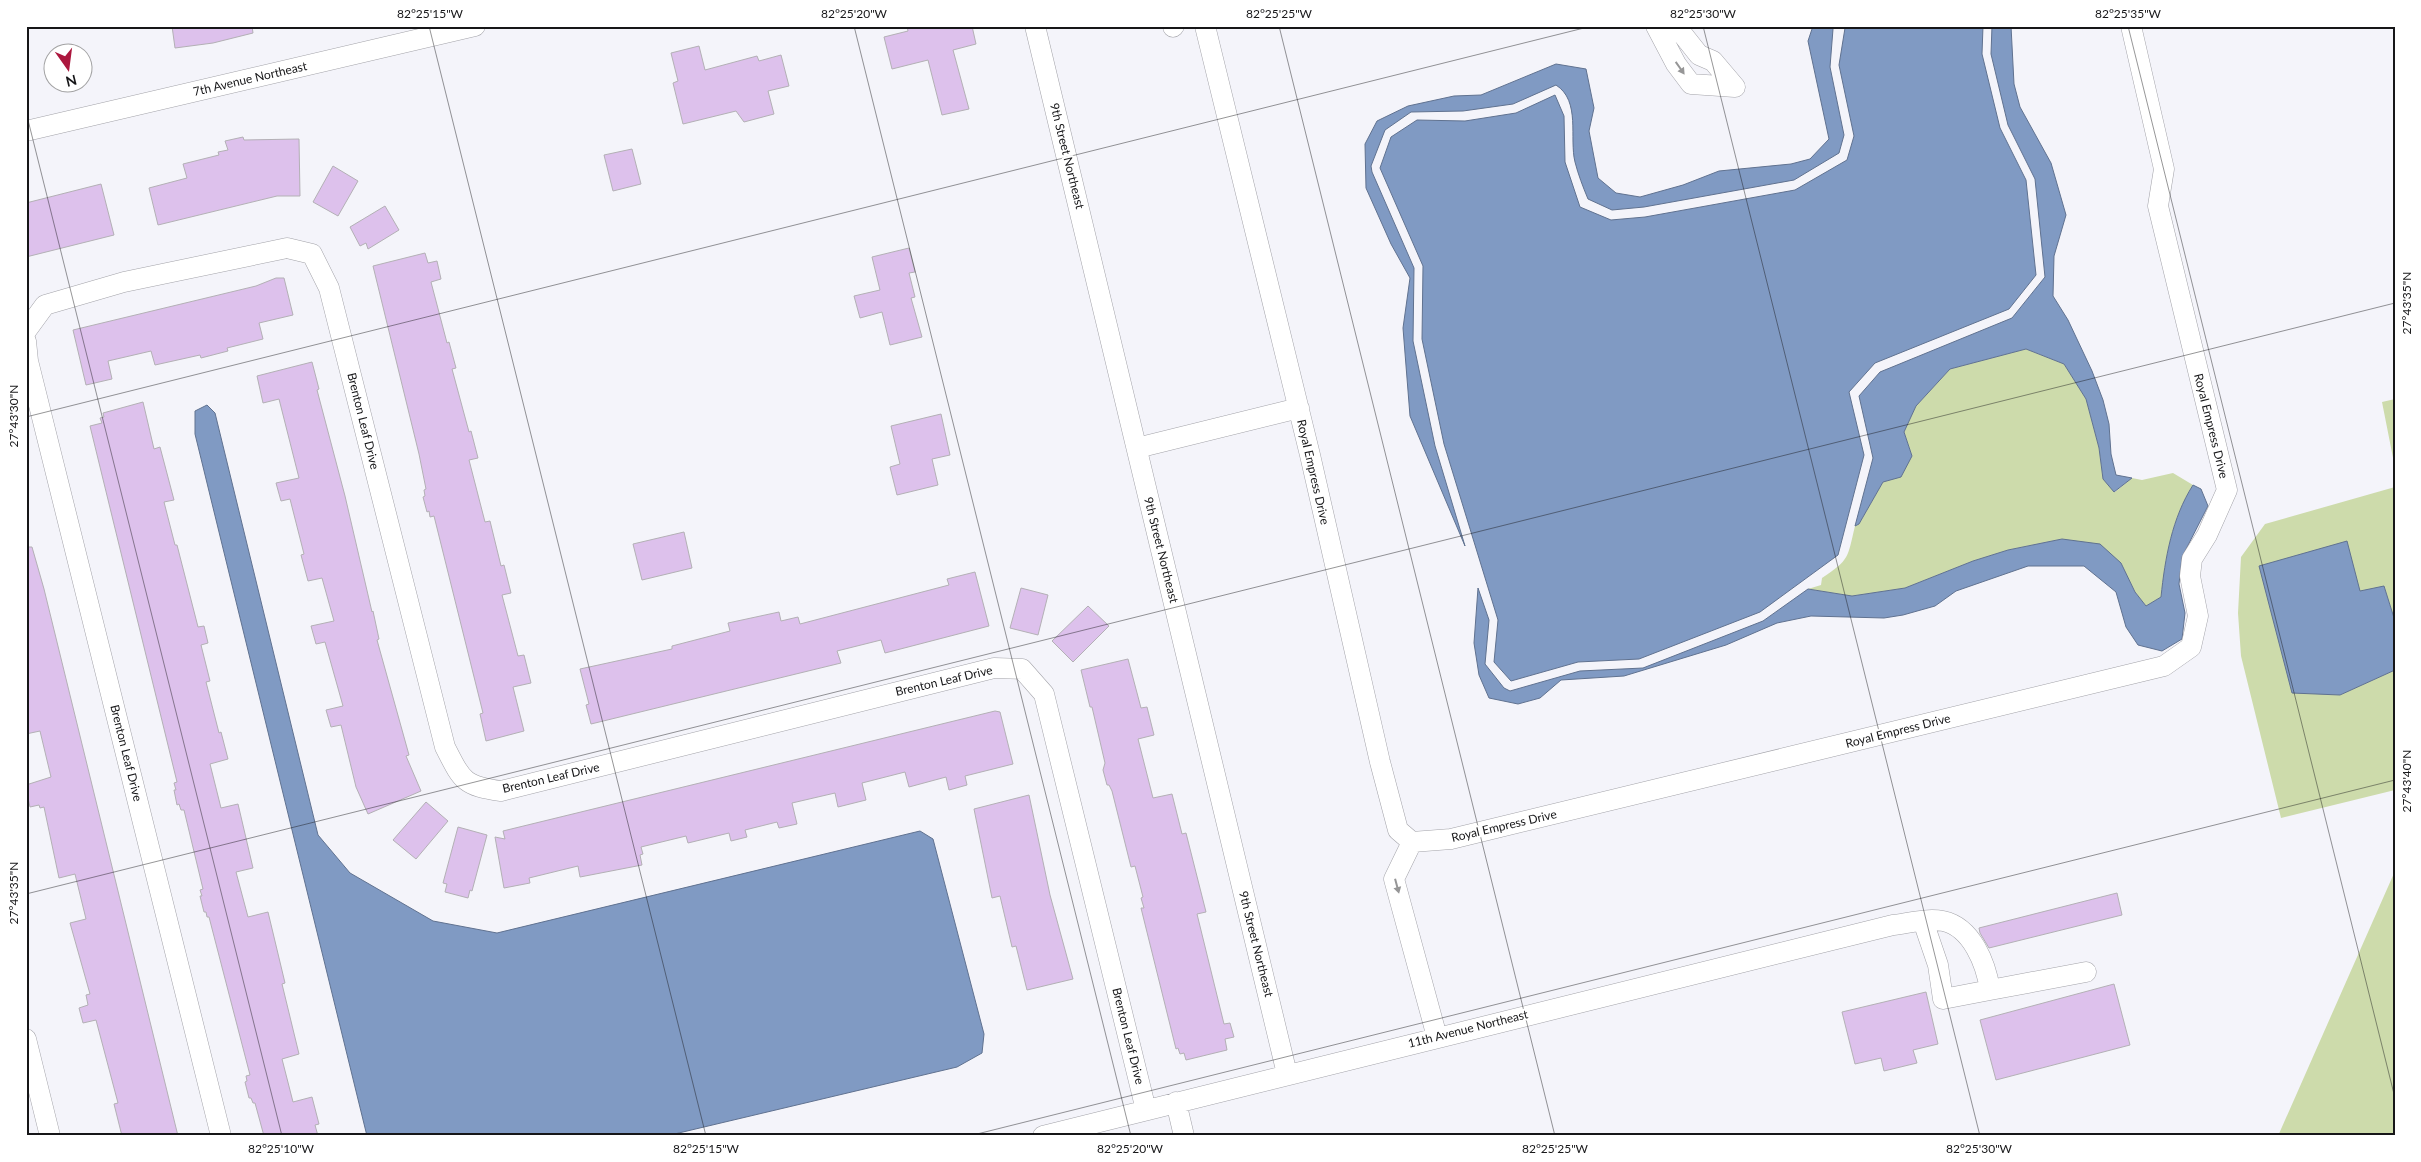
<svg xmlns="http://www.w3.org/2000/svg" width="2421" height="1162" viewBox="0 0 2421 1162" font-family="Lato,sans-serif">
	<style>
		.green { fill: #cddbab }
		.water { fill: #809ac3; stroke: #607290 }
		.building { fill: #ddc1ec; stroke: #b3b0b5 }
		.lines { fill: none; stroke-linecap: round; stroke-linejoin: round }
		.minor-casing { stroke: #a3a3a9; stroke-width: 21 }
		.minor { stroke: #fff; stroke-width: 20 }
		.oneway { fill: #969697 }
		.ticks { fill: none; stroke: #161618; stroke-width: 1; stroke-opacity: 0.45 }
		.labels { text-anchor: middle; stroke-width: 4; stroke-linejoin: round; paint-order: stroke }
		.street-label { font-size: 12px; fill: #161618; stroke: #fff }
		.neatline { fill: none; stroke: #161618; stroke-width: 2 }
		.ticks-label { font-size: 12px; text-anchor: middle; fill: #161618 }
	</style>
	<rect width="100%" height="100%" fill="#f4f4fa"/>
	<path class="green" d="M2026,349l38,15 22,35 13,49 4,31 12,13 17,-14 10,2 31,-7 20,12c-21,33 -28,73 -32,112l-15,9 -11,-14 -14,-29 -59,-24 -54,11 -35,11 -68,27 -53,8 -44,-7 13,-4 1,-7c28,-19 25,-19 33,-52l4,-2 24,-42 29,-26 -8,-24 12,-26 34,-37z
		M2395,399v69l-13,-66z
		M2395,487v134l-11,-35 -44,109 55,-25v120l-114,28 -40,-162 -3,-43 3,-56 24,-33z
		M2395,871v265h-117z"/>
	<path class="water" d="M1813,26h23l-3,3 -3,38 14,68 -5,18 -45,27 -150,27 -32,3 -24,-11c-5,-12 -10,-25 -13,-37 -6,-24 6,-61 -19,-77l-43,19 -50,7 -52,1 -26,18 -14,36 1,6 42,96 -1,73 22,105 30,100 -55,-130 -7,-88 7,-50 -19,-34 -25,-56 -1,-44 12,-23 31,-15 46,-10 27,-1 75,-31 30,5 8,39 -5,23 9,47 18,15 24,4 43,-12 36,-14 72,-7 19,-5 19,-20 -21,-98z
		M1848,26h135l-1,28 18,74 26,52 10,95 -27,34 -134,54 -26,29 15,63 -26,100 -78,57 -121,47 -61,3 -67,19 -17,-19 4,-42 -54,-176 -22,-105 1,-73 -43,-98 11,-31 26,-17 48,1 51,-8 39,-18 9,21 1,46 15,45 31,13 34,-3 150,-27 52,-30 7,-24 -15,-71 6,-37z
		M1992,26h19l3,58 6,23 31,56 15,52 -12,41 -1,40 15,24 24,51 11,29 6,24 2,30 5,21 16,3 -18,14 -11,-13 -4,-31 -13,-49 -22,-35 -38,-15 -76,20 -34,37 -12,26 8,24 -11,21 -18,5 -24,42 -4,2 18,-68 -14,-62 21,-24 132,-54 33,-41 -10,-98 -27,-54 -17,-71z
		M207,405l8,8 103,422 32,38 83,48 64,12 423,-102 13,8 51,195 -2,19 -25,14 -291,69h-299l-172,-702v-23z
		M2193,485l8,4 7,17 -26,51 -3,27 6,29 -3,26 -20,12 -24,-6 -12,-18 -10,-35 -32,-26h-56l-72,25 -21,15 -32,9 -19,3 -73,-2 -34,7 -51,22 -102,31 -63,4 -21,18 -22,6 -29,-6 -10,-23 -5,-32 4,-55 11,32 -4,44 19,24 6,3 70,-20 63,-3 120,-47 45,-32 44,7 53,-8 68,-27 35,-11 54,-11 38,5 21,19 14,29 11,14 15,-9c4,-39 11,-79 32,-112z
		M2347,541l13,50 24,-5 11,35v49l-55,25 -48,-2 -33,-127z"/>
	<path class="building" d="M172,26h80l1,7 -40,10 -38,5z
		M907,26h65l4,18 -23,6 16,59 -27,6 -14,-55 -36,9 -8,-32 24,-6z
		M699,46l6,24 52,-14 2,5 22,-6 8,31 -21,5 6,23 -30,8 -8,-11 -53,13 -10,-41 5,-2 -7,-28z
		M243,137l1,3 55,-1 1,57h-23l-119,29 -9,-37 38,-10 -4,-14 36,-9 -1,-3 10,-2 -3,-9z
		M632,149l9,35 -28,7 -9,-36z
		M333,166l25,15 -20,35 -25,-14z
		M101,184l13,51 -88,22v-54z
		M385,206l14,24 -31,19 -2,-6 -6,3 -10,-19z
		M909,248l6,24 -6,1 6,24 -4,1 11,39 -32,8 -8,-33 -22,6 -6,-22 26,-6 -8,-33z
		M425,253l3,10 9,-2 4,18 -10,3 16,61 2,-1 7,26 -4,1 17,63 2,-1 7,27 -9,2 16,62 5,-1 11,45 3,-1 7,28 -9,2 16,61 6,-1 7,28 -18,4 11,44 -38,10 -6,-27 3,-1 -49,-197 -4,1 -1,-6 -2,1 -4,-15 2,-1 -1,-6 2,-1 -7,-35 -46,-188z
		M276,278h8l9,37 -34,8 4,16 -36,9 1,3 -27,7 -1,-3 -45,10 -4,-14 -43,10 4,18 -26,6 -13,-55 183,-44z
		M312,362l7,27 -2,1 28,106 27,116 1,-1 6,28 -2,1 32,115 -3,1 15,35 -53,23 -12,-27 -15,-62 -10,2 -5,-17 17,-4 -18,-64 -9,2 -5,-18 23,-5 -12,-43 -14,3 -7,-26 3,-1 -14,-55 -9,2 -5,-18 23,-5 -20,-79 -16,4 -6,-27z
		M143,402l11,47 6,-2 14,53 -10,2 11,43h2l21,82 6,-1 4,17 -7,2 9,36 -4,1 13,51 2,-1 7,27 -18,5 11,44 17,-4 15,64 -17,4 12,45 20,-5 17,71 -3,1 17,70 -17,5 11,43 19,-5 7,27 -4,1 3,11h-54l-9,-33h-2l-2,-5h-2l-4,-16 2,-1 -1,-5 4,-1 -41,-158h-2l-1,-5h-2l-4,-16h2l-2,-6 3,-1 -19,-79h-3l-2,-6 -2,1 -3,-15h2l-2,-7 3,-1 -87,-356 12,-3 -2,-5 4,-1 -1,-4z
		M941,414l9,41 -18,4 6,26 -41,10 -7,-28 10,-3 -9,-38z
		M684,532l8,36 -50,12 -9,-36z
		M26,547h6l12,42 134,547h-56l-8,-32 4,-1 -22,-83 -13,3 -4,-15 9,-3 -2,-10 4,-1 -20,-71 16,-4 -11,-45 -16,4 -15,-71 -4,1 -1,-3 -9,2 -4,-17v-5l25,-8 -11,-46 -14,3z
		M975,572l14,54 -104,27 -4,-13 -44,11 4,12 -250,61 -5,-19 3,-1 -9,-35 92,-20v-3l58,-15 -2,-8 51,-11 2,9 17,-4 2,7 149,-39 -2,-6z
		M1021,588l27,7 -10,40 -28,-7z
		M1088,606l21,20 -36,36 -21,-21z
		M1128,659l13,49 6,-1 7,28 -16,4 15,59 19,-4 10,40 4,-1 20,79 -9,2 27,110 6,-1 4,14 -9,2 2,11 -41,10 -2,-7 -4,1 -2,-6 -2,1 -35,-141h3l-3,-10 2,-1 -8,-31 -4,1 -19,-76 -3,-6h-2l-4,-15 2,-7 -13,-56h-2l-9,-37z
		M995,711l5,1 13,52 -48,12 2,9 -18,5 -3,-13 -37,10 -4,-15 -43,11 4,17 -28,7 -3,-14 -43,10 5,21 -18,4 -2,-6 -32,8 2,7 -16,4 -2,-8 -41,10 -2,-7 -45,11 2,7 -3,1 2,10 -62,12 -2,-11 -49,12 1,5 -26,5 -9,-51 10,2 -2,-8z
		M1029,795l21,100 23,84 -46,11 -11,-44 -4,1 -12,-51 -8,2 -18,-89z
		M426,802l22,19 -32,38 -23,-19z
		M458,827l29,8 -15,56 -2,-1 -2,8 -23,-6 2,-8 -4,-1z
		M2117,893l5,22 -133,33 -9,-15 -1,-5z
		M2114,984l16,61 -134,35 -16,-60z
		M1926,992l12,52 -25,6 4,13 -33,8 -3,-13 -26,6 -13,-52z"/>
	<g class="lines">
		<g class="minor-casing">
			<path id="minor" d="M1035,26l252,1048
				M1205,26l105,429 70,307 18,68 14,12 39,-3 713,-173 27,-19 7,-31 -8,-40 2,-17 15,-24 20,-45 -69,-284 6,-37 -33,-143
				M1656,26l20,38 15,20 44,3
				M1676,26l23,29 14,6 22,26
				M1173,27l1,-1
				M26,131l449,-105
				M26,331l19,-26 79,-23 163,-34 25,6 17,34 116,459c17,33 18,39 56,44l493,-123 28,1 22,25 102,416
				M26,341l2,20 193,775
				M1137,448l162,-40
				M1412,842l-18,37 43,158
				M1990,990l96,-18
				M26,1039l24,97
				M1176,1102l8,34
				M1043,1136l850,-211c16,-2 34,-7 50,-4 29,6 43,43 47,69l-47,9 -5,-34 -15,-44"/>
		</g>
		<use href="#minor" class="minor"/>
	</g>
	<defs><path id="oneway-solid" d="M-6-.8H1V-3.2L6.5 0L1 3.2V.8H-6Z" transform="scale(1.25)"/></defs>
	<g class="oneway">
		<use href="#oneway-solid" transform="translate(1680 68) rotate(55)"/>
		<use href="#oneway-solid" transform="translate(1397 886) rotate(75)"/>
	</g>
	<path class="ticks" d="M429,26l277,1110M854,26l277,1110M1279,26l276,1110M1703,26l277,1110M2128,26l267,1072M26,112l256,1024M26,417l1566,-391M26,894l2369,-591M969,1136l1426,-356"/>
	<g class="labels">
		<g class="street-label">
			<text transform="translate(250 79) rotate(-13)" y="4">7th Avenue Northeast</text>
			<text transform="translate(1067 156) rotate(76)" y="4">9th Street Northeast</text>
			<text transform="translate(363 421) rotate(76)" y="4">Brenton Leaf Drive</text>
			<text transform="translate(2211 426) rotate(76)" y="4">Royal Empress Drive</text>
			<text transform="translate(1313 472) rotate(77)" y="4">Royal Empress Drive</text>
			<text transform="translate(1161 550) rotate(76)" y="4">9th Street Northeast</text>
			<text transform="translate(944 681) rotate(-13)" y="4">Brenton Leaf Drive</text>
			<text transform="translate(1898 731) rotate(-14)" y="4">Royal Empress Drive</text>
			<text transform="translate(126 753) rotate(76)" y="4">Brenton Leaf Drive</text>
			<text transform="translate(551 778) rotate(-13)" y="4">Brenton Leaf Drive</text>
			<text transform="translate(1504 826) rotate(-13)" y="4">Royal Empress Drive</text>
			<text transform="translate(1256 944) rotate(76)" y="4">9th Street Northeast</text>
			<text transform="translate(1468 1029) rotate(-14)" y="4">11th Avenue Northeast</text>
			<text transform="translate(1128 1036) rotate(76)" y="4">Brenton Leaf Drive</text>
		</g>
	</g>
	<rect width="2421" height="1162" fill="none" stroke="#ffffff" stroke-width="55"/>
	<g transform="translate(68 68) rotate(166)"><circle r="24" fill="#ffffff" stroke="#a2a2a3"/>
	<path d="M0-4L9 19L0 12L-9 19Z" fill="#ac173e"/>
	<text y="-8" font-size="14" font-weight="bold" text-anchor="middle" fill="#161618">N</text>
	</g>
	<rect x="28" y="28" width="2366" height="1106" class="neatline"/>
	<g class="ticks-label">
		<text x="430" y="18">82°25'15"W</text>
		<text x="854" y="18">82°25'20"W</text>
		<text x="1279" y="18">82°25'25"W</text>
		<text x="1703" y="18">82°25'30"W</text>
		<text x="2128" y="18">82°25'35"W</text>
		<text transform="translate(2407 303) rotate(-90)" y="4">27°43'35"N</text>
		<text transform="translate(14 416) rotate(-90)" y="4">27°43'30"N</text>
		<text transform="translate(2407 781) rotate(-90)" y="4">27°43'40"N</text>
		<text transform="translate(14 893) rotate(-90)" y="4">27°43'35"N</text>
		<text x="281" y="1153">82°25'10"W</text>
		<text x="706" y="1153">82°25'15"W</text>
		<text x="1130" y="1153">82°25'20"W</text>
		<text x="1555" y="1153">82°25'25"W</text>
		<text x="1979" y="1153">82°25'30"W</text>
	</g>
</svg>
